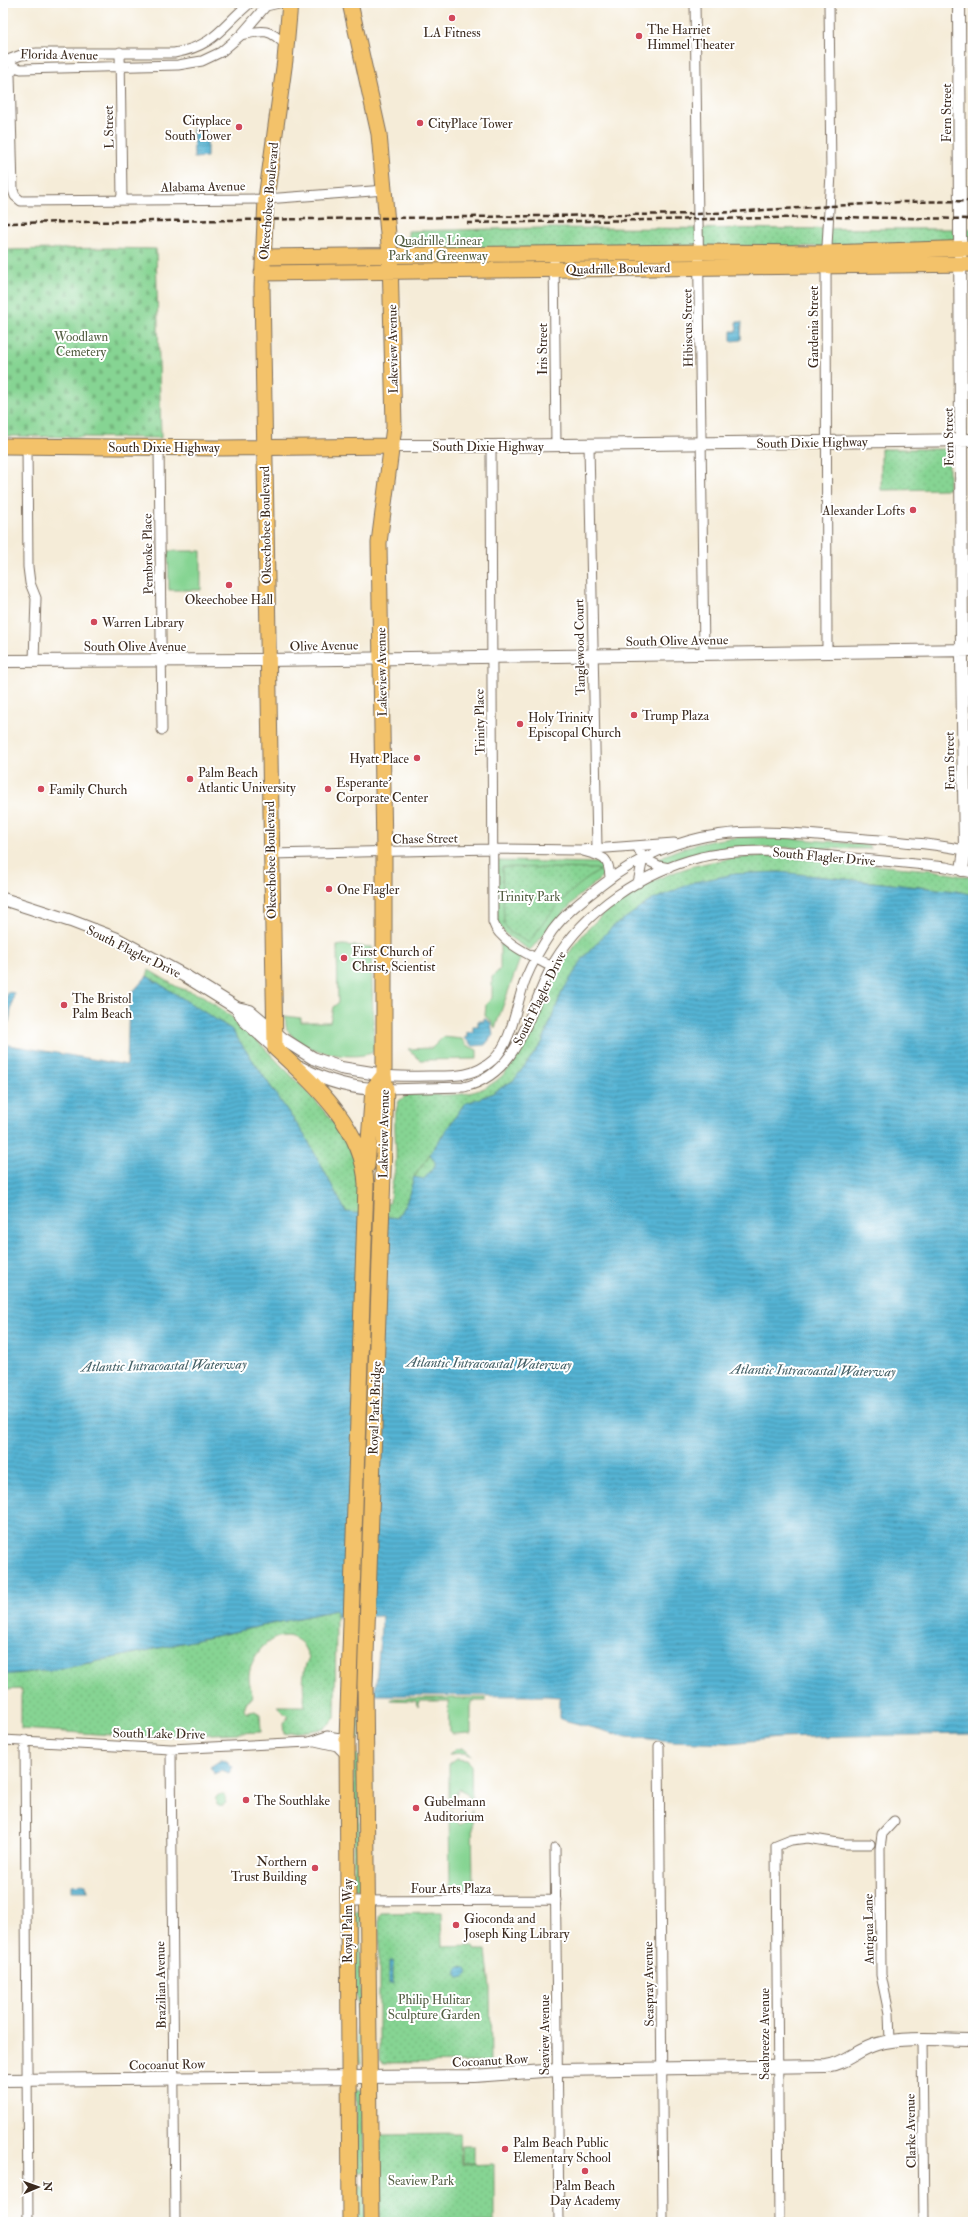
<svg xmlns="http://www.w3.org/2000/svg" width="976" height="2225" viewBox="0 0 976 2225" font-family="'IM FELL Double Pica',serif">
	<style>
		.grass { fill: #86d493; stroke: #607f58 }
		.wetland { fill: url(#wetland-marsh); stroke: #607f58 }
		.cemetery { fill: url(#cemetery-stones); stroke: #607f58 }
		.park { fill: url(#park-dots); stroke: #607f58 }
		.water { fill: url(#water-rules); stroke: #486f79 }
		.lines { fill: none; stroke-linecap: round; stroke-linejoin: round }
		.minor-casing { stroke: #7c6e5f; stroke-width: 11 }
		.tertiary-casing { stroke: #7c6e5f; stroke-width: 14 }
		.primary-casing { stroke: #7c6e5f; stroke-width: 17 }
		.minor { stroke: #fff; stroke-width: 9 }
		.tertiary { stroke: #fff; stroke-width: 12 }
		.primary { stroke: #f3c26a; stroke-width: 15 }
		.rail { stroke: #3b2a1e; stroke-width: 2.5; stroke-dasharray: 6 3; stroke-linecap: butt }
		.poi-dot { fill: #d1495b; stroke: #fff; stroke-width: 1.5 }
		.labels { text-anchor: middle; stroke-width: 4; stroke-linejoin: round; paint-order: stroke }
		.poi-label { font-size: 13px; fill: #3b2a1e; stroke: #fff; text-anchor: start }
		.street-label { font-size: 13px; fill: #3b2a1e; stroke: #fff }
		.park-label { font-size: 13px; fill: #525d41; stroke: #fff }
		.water-label { font-size: 14px; font-style: italic; fill: #456167; stroke: #fff }
	</style>
	<defs>
		<pattern id="wetland-marsh" width="20" height="14" patternUnits="userSpaceOnUse"><rect width="20" height="14" fill="#86d493"/><path d="M1 5h8M5 5V1M11 12h8M15 12V8" fill="none" stroke="#75b67e"/></pattern>
		<pattern id="cemetery-stones" width="16" height="16" patternUnits="userSpaceOnUse"><rect width="16" height="16" fill="#86d493"/><path d="M2 7V4a2 2 0 0 1 4 0v3zM10 15v-3a2 2 0 0 1 4 0v3z" fill="#75b67e"/></pattern>
		<pattern id="park-dots" width="8" height="8" patternUnits="userSpaceOnUse"><rect width="8" height="8" fill="#86d493"/><path d="M2 2h.1M6 6h.1" fill="none" stroke="#75b67e" stroke-width="1.8" stroke-linecap="round"/></pattern>
		<pattern id="water-rules" width="6" height="5" patternUnits="userSpaceOnUse"><rect width="6" height="5" fill="#55b4d4"/><path d="M0 2.5h6" fill="none" stroke="#4893ab"/></pattern>
	</defs>
	<rect width="100%" height="100%" fill="#fff"/>
	<filter id="ink" filterUnits="userSpaceOnUse"><feTurbulence type="fractalNoise" baseFrequency=".025" numOctaves="2"/><feDisplacementMap in="SourceGraphic" scale="8" xChannelSelector="R" yChannelSelector="G"/><feConvolveMatrix kernelMatrix="1 2 1 2 8 2 1 2 1" color-interpolation-filters="sRGB"/></filter>
	<filter id="wash" filterUnits="userSpaceOnUse"><feTurbulence type="fractalNoise" baseFrequency=".012" numOctaves="4" result="noise"/><feDisplacementMap in="SourceGraphic" scale="16" xChannelSelector="R" yChannelSelector="G"/><feGaussianBlur stdDeviation="0.9" result="paint"/><feColorMatrix in="noise" values="0 0 0 0 0 0 0 0 0 0 0 0 0 0 0 0 0 1.4 0 .05"/><feComposite in="paint" operator="in"/></filter>
	<g filter="url(#wash)">
		<rect width="100%" height="100%" fill="#f5ecd8"/>
		<path class="grass" d="M168,551h33v39h-32z
			M744,837l43,1 82,7 2,4 -134,-2 -28,3 -40,12 -6,1 -7,-3c26,-15 58,-21 88,-23z
			M497,861l102,2 6,8v4l-26,21 -49,54c-13,-8 -27,-14 -33,-29z
			M502,944l19,12 -26,72 -4,-7 -6,-5 1,-12 6,-6v-21l8,-8v-24z
			M343,945l28,2 3,101 -2,5c-23,8 -70,-1 -84,-22 -3,-4 -2,-9 -3,-15l16,2v4h29l3,-15 5,-4 -1,-57z
			M443,1037l19,2 4,6 11,5v9l-57,1 -12,-11 24,-1z
			M356,1629h5l-2,112 -7,-6z
			M391,1698h95v3h-15v32l-19,1 -3,-3 -1,-30h-28l-2,6 -1,-6 -26,-1z
			M463,1748l9,8 -8,-3 -15,1 7,-5z
			M354,1749l4,7 2,134 -7,-1z
			M457,1759l10,1 4,4 1,41 -5,-12 -8,-4 -6,10v7l-4,-1v-40z
			M215.5 1800a5.5 5.5 0 1 1 11 0a5.5 5.5 0 1 1-11 0Z
			M449,1810l3,1 1,6 7,8 5,-3 7,-12 1,79 -23,1z
			M359,1911l1,1 1,152 -4,-4v-58l-4,-19 1,-70z
			M360,2089l3,2 1,81h-7l-1,-81z
			M362,2185l1,1 3,36h-12l2,-35z"/>
		<path class="wetland" d="M430,1154l13,11 -17,23 -12,-11z"/>
		<path class="cemetery" d="M108,248l48,1 5,189 -158,-2v-186z"/>
		<path class="park" d="M539,228l434,1v15l-433,7 -12,12 -119,2 -1,-34z
			M881,449h68v40l-68,1z
			M766,856l166,14 41,8v17l-17,-4 -177,-19 -44,2 -173,118 -20,51 -28,37 -23,14 -27,10 -50,73 -7,24 -10,17 -51,-6 -39,-73 -76,-110 -84,-53 2,-6 28,17 26,9 38,28 73,75 29,35 8,13 17,58 22,-2c0,-12 3,-22 5,-34 4,-21 -5,-48 4,-68l8,-6c28,-2 58,5 83,-10 31,-19 39,-56 53,-86 43,-96 120,-140 223,-143z
			M502,867l95,2 2,2c-30,18 -51,43 -70,72l-19,-11 -6,-8z
			M336,1610l-1,108 -11,11 -40,5 -1,-10 5,-7 -11,-11h28c-2,-17 -4,-34 4,-49 -3,-5 -5,-13 -10,-16 -22,-17 -49,13 -50,35 0,7 2,15 4,21l-6,4 -3,9 2,3 9,-2 5,3 1,18 -119,5 -121,-8v-40l-18,1v-15l58,-6z
			M441,1912l1,35 32,-1 1,4h11l4,38 1,74 -108,1 -4,-3v-144l2,-3z
			M460,2133l1,32 33,-1v58h-114l-1,-88z
			M462,2146h12v18h-12z"/>
		<path class="water" d="M193,129h14v28l-13,1z
			M736,322h6l-1,18 -10,1v-10h6z
			M779,872l177,19 17,4v839l-128,2 -67,2 -47,5 -59,-2 -45,-4 -67,-18v-22l-13,-1 -172,-1 7,-79 -45,1 -1,-7 -275,59 -58,6v-631l124,21 2,-69 18,-20 84,53 76,110 39,73 51,6 10,-17 7,-24 10,2 11,-13v-4l-5,-8 34,-50 27,-10 23,-14 28,-37 20,-51 22,-35 27,-29 39,-27 44,-19 41,-8z
			M7,992l7,1 -5,29 -6,-1z
			M484,1018l7,5 2,12 -8,10 -12,1 -9,-8 3,-1v-5h6v-6h5v-5h6z
			M221,1760l6,1 6,6 -4,6 -7,-3 -7,4 -5,-7z
			M86,1884l1,7h-15v-6z
			M393,1961v23h-4v-23z
			M456.5 1972a5.5 5.5 0 1 1 11 0a5.5 5.5 0 1 1-11 0Z"/>
	</g>
	<g filter="url(#ink)">
		<g class="lines">
			<g class="minor-casing">
				<path id="minor" d="M250,3c-29,24 -35,43 -76,50h-137l-16,2 -13,5 6,7 7,2 157,-4 24,-4 19,-9 20,-17 25,-29 13,-3
					M695,3l9,650
					M241,35c22,-5 29,-7 45,11
					M120,52l2,148
					M14,67l-4,7 3,116 2,6 6,5 245,-2 119,-9
					M554,253l2,193
					M589,445l8,403
					M27,446l1,121 2,16 6,15 -2,63
					M491,446l2,476c6,20 41,35 59,45
					M159,447l3,283
					M827,652l-1,-387 5,-92 -2,-170
					M637,846l6,12 -5,25
					M583,851c20,6 26,5 27,27
					M270,854l222,-5 88,1 94,-7
					M643,858l16,8 10,2
					M384,1075c15,2 30,1 46,1 24,0 44,1 63,-16 20,-18 23,-58 33,-82 7,-17 16,-32 26,-47 14,-19 32,-32 50,-46 81,-64 154,-56 251,-47 40,3 81,5 120,14
					M386,1089l78,-2c59,-14 64,-80 90,-125 32,-53 88,-90 147,-105 26,-6 53,-6 79,-6l166,16 27,6
					M3,1740l168,9 138,-7 18,-6 20,3
					M25,1740l3,482
					M315,1741l22,5 10,10
					M659,1746l4,476
					M171,1749l4,473
					M555,1848l4,374
					M347,1901l209,-1
					M922,2040l2,182
					M890,2041l-1,-28 -8,-38 -1,-126 2,-15 12,-13
					M779,2222l-3,-376 15,-6 17,-2 36,6h26"/>
			</g>
			<g class="tertiary-casing">
				<path id="tertiary" d="M959,3l3,655 3,192 -3,20
					M392,446h99l482,-6
					M3,661l264,-1 706,-10
					M3,899l68,22 44,17 72,39 50,31 13,3 33,28 30,19 28,10 43,7
					M237,1008l7,12 31,28
					M301,1068c25,13 51,21 79,21
					M3,2080l471,-4 83,-6 269,-4c19,-2 32,-17 51,-22 28,-8 67,-4 96,-4"/>
			</g>
			<g class="primary-casing">
				<path id="primary" d="M290,3l-5,57 -19,139 -4,88 13,761c39,36 89,80 91,137l-19,554 3,483
					M350,3l29,131 11,122 4,171 -15,116 5,309v223l2,14 -21,595 6,538
					M263,257l436,-5 127,1 147,-5
					M262,273l711,-9
					M3,446l220,2 169,-2
					M367,1166l6,-77 11,-14"/>
			</g>
			<use href="#minor" class="minor"/>
			<use href="#tertiary" class="tertiary"/>
			<use href="#primary" class="primary"/>
			<path class="rail" d="M3,223l695,-9 202,-12 73,-1
				M467,223l363,-6 143,2"/>
		</g>
	</g>
	<g class="poi-dot">
		<circle cx="452" cy="18" r="4"/>
		<circle cx="639" cy="36" r="4"/>
		<circle cx="420" cy="123" r="4"/>
		<circle cx="239" cy="127" r="4"/>
		<circle cx="913" cy="510" r="4"/>
		<circle cx="229" cy="585" r="4"/>
		<circle cx="94" cy="622" r="4"/>
		<circle cx="634" cy="715" r="4"/>
		<circle cx="520" cy="724" r="4"/>
		<circle cx="417" cy="758" r="4"/>
		<circle cx="190" cy="779" r="4"/>
		<circle cx="41" cy="789" r="4"/>
		<circle cx="328" cy="789" r="4"/>
		<circle cx="329" cy="889" r="4"/>
		<circle cx="344" cy="958" r="4"/>
		<circle cx="64" cy="1005" r="4"/>
		<circle cx="246" cy="1800" r="4"/>
		<circle cx="416" cy="1808" r="4"/>
		<circle cx="315" cy="1868" r="4"/>
		<circle cx="456" cy="1925" r="4"/>
		<circle cx="505" cy="2149" r="4"/>
		<circle cx="585" cy="2171" r="4"/>
	</g>
	<g class="labels">
		<g class="poi-label">
			<text x="647" y="34">The Harriet<tspan x="647" dy="15">Himmel Theater</tspan></text>
			<text x="452" y="37" text-anchor="middle">LA Fitness</text>
			<text x="231" y="125" text-anchor="end">Cityplace<tspan x="231" dy="15">South Tower</tspan></text>
			<text x="428" y="128">CityPlace Tower</text>
			<text x="905" y="515" text-anchor="end">Alexander Lofts</text>
			<text x="229" y="604" text-anchor="middle">Okeechobee Hall</text>
			<text x="102" y="627">Warren Library</text>
			<text x="642" y="720">Trump Plaza</text>
			<text x="528" y="722">Holy Trinity<tspan x="528" dy="15">Episcopal Church</tspan></text>
			<text x="409" y="763" text-anchor="end">Hyatt Place</text>
			<text x="198" y="777">Palm Beach<tspan x="198" dy="15">Atlantic University</tspan></text>
			<text x="336" y="787">Esperante'<tspan x="336" dy="15">Corporate Center</tspan></text>
			<text x="49" y="794">Family Church</text>
			<text x="337" y="894">One Flagler</text>
			<text x="352" y="956">First Church of<tspan x="352" dy="15">Christ, Scientist</tspan></text>
			<text x="72" y="1003">The Bristol<tspan x="72" dy="15">Palm Beach</tspan></text>
			<text x="254" y="1805">The Southlake</text>
			<text x="424" y="1806">Gubelmann<tspan x="424" dy="15">Auditorium</tspan></text>
			<text x="307" y="1866" text-anchor="end">Northern<tspan x="307" dy="15">Trust Building</tspan></text>
			<text x="464" y="1923">Gioconda and<tspan x="464" dy="15">Joseph King Library</tspan></text>
			<text x="513" y="2147">Palm Beach Public<tspan x="513" dy="15">Elementary School</tspan></text>
			<text x="585" y="2190" text-anchor="middle">Palm Beach<tspan x="585" dy="15">Day Academy</tspan></text>
		</g>
		<g class="street-label">
			<text transform="translate(59 54) rotate(1)" y="5">Florida Avenue</text>
			<text transform="translate(946 113) rotate(-90)" y="5">Fern Street</text>
			<text transform="translate(108 127) rotate(-91)" y="5">L Street</text>
			<text transform="translate(203 186) rotate(-1)" y="5">Alabama Avenue</text>
			<text transform="translate(268 201) rotate(-85)" y="5">Okeechobee Boulevard</text>
			<text transform="translate(618 268) rotate(-1)" y="5">Quadrille Boulevard</text>
			<text transform="translate(813 327) rotate(-90)" y="5">Gardenia Street</text>
			<text transform="translate(687 328) rotate(-91)" y="5">Hibiscus Street</text>
			<text transform="translate(392 349) rotate(-91)" y="5">Lakeview Avenue</text>
			<text transform="translate(542 349) rotate(-90)" y="5">Iris Street</text>
			<text transform="translate(948 437) rotate(-91)" y="5">Fern Street</text>
			<text transform="translate(812 442) rotate(-1)" y="5">South Dixie Highway</text>
			<text x="488" y="451">South Dixie Highway</text>
			<text x="164" y="452">South Dixie Highway</text>
			<text transform="translate(265 525) rotate(-91)" y="5">Okeechobee Boulevard</text>
			<text transform="translate(147 554) rotate(-91)" y="5">Pembroke Place</text>
			<text transform="translate(677 640) rotate(-1)" y="5">South Olive Avenue</text>
			<text transform="translate(324 645) rotate(-1)" y="5">Olive Avenue</text>
			<text x="135" y="651">South Olive Avenue</text>
			<text transform="translate(579 647) rotate(-91)" y="5">Tanglewood Court</text>
			<text transform="translate(381 672) rotate(-91)" y="5">Lakeview Avenue</text>
			<text transform="translate(479 722) rotate(-91)" y="5">Trinity Place</text>
			<text transform="translate(949 761) rotate(-91)" y="5">Fern Street</text>
			<text transform="translate(425 838) rotate(-1)" y="5">Chase Street</text>
			<text transform="translate(824 856) rotate(5)" y="5">South Flagler Drive</text>
			<text transform="translate(270 860) rotate(-91)" y="5">Okeechobee Boulevard</text>
			<text transform="translate(134 951) rotate(26)" y="5">South Flagler Drive</text>
			<text transform="translate(539 998) rotate(-64)" y="5">South Flagler Drive</text>
			<text transform="translate(383 1134) rotate(-89)" y="5">Lakeview Avenue</text>
			<text transform="translate(374 1408) rotate(-88)" y="5">Royal Park Bridge</text>
			<text transform="translate(159 1733) rotate(1)" y="5">South Lake Drive</text>
			<text x="451" y="1893">Four Arts Plaza</text>
			<text transform="translate(347 1921) rotate(-90)" y="5">Royal Palm Way</text>
			<text transform="translate(868 1929) rotate(-91)" y="5">Antigua Lane</text>
			<text transform="translate(648 1984) rotate(-91)" y="5">Seaspray Avenue</text>
			<text transform="translate(160 1985) rotate(-91)" y="5">Brazilian Avenue</text>
			<text transform="translate(764 2034) rotate(-90)" y="5">Seabreeze Avenue</text>
			<text transform="translate(544 2035) rotate(-90)" y="5">Seaview Avenue</text>
			<text transform="translate(490 2060) rotate(-3)" y="5">Cocoanut Row</text>
			<text transform="translate(167 2064) rotate(-1)" y="5">Cocoanut Row</text>
			<text transform="translate(910 2131) rotate(-91)" y="5">Clarke Avenue</text>
		</g>
		<g class="park-label">
			<text x="438" y="245">Quadrille Linear<tspan x="438" dy="15">Park and Greenway</tspan></text>
			<text x="81" y="341">Woodlawn<tspan x="81" dy="15">Cemetery</tspan></text>
			<text x="529" y="901">Trinity Park</text>
			<text x="434" y="2004">Philip Hulitar<tspan x="434" dy="15">Sculpture Garden</tspan></text>
			<text x="421" y="2185">Seaview Park</text>
		</g>
		<g class="water-label">
			<text transform="translate(489 1363) rotate(1)" y="5">Atlantic Intracoastal Waterway</text>
			<text transform="translate(164 1365) rotate(-1)" y="5">Atlantic Intracoastal Waterway</text>
			<text transform="translate(813 1370) rotate(1)" y="5">Atlantic Intracoastal Waterway</text>
		</g>
	</g>
	<rect width="976" height="2225" fill="none" stroke="#fff" stroke-width="16"/>
	<g transform="translate(38 2187) rotate(88)" stroke="#ffffff" stroke-width="3" paint-order="stroke">
	<path d="M0-3L7 15L0 10L-7 15Z" fill="#3b2a1e"/>
	<text y="-6" font-size="11" font-weight="bold" text-anchor="middle" fill="#3b2a1e">N</text>
	</g>
</svg>
